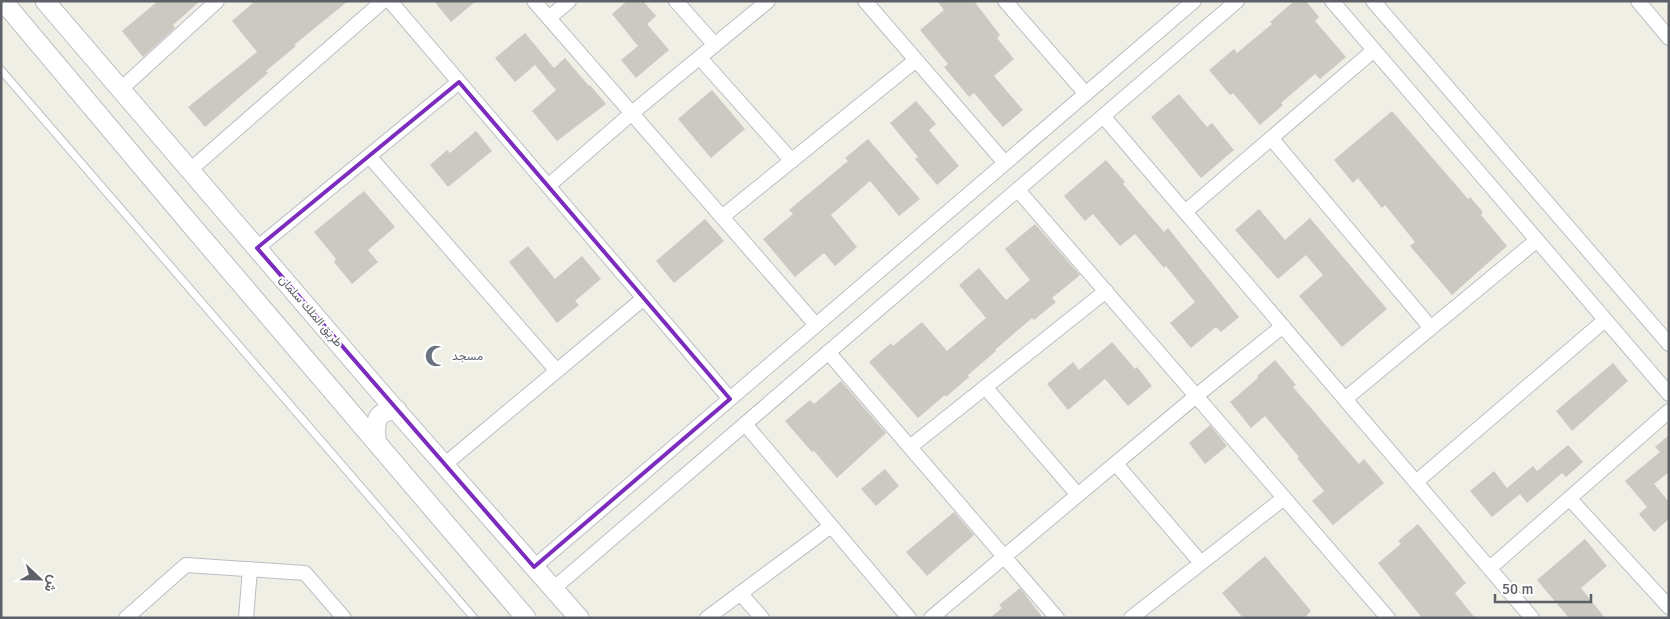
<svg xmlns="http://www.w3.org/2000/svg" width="1670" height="619" viewBox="0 0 1670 619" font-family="Signika,Vazirmatn,sans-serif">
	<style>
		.building { fill: #cbc9c2 }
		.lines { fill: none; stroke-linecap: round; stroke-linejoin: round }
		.lane-casing { stroke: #bdbec5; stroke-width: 9 }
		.street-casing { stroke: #bdbec5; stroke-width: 16 }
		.secondary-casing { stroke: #bbbdc4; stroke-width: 21 }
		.lane { stroke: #fff; stroke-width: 7 }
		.street { stroke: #fff; stroke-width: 14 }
		.secondary { stroke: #fff; stroke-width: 19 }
		.marked { fill: none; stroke: #7b2cbf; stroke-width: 4; stroke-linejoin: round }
		.labels { text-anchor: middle; stroke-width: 4; stroke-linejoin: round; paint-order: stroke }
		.street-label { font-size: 12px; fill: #5d6067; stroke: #fff }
		.worship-label { font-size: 12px; fill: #5b616d; stroke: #fff; text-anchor: start }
	</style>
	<rect width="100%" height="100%" fill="#f0efe5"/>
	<path class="building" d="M158,1h42l-27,24 2,3 -32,29 -21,-26z
		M255,1h93l-54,44 2,1 -30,25 2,2 -63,54 -17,-20 69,-55 -25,-31z
		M434,1h42l-25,21z
		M627,1h16l13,15 -9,8 22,26 -33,28 -15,-18 17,-14 -26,-32z
		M937,1h37l26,34 -3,3 17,21 -20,17 29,34 -20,17 -29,-34 -5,4 -25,-30 4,-3 -28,-34 24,-20z
		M1294,1h12l13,16 -4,4 31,36 -26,22 -5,-5 -34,29 2,2 -23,20 -27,-32 -3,2 -21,-25 25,-21 3,4 35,-29 -2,-2z
		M525,33l29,35 11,-10 24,28 1,-1 16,19 -49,37 -25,-30 24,-21 -21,-25 -20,17 -20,-24z
		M712,90l33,39 -34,29 -33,-39z
		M1179,94l28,33 5,-4 22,27 -33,28 -50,-61z
		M916,101l20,23 -7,6 30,36 -22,19 -22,-26 3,-2 -28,-34z
		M1392,111l76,88 2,-2 13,15 -2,3 26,31 -55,49 -42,-49 5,-4 -30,-37 -3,3 -24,-30 -5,5 -19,-23z
		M476,131l16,20 -44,36 -18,-22 17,-15 3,3z
		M868,139l52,60 -21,17 -29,-35 -39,34 26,32 -22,19 -11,-13 -29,24 -32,-38 30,-25 -4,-4 59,-49 -3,-3z
		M1106,160l19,22 -2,2 41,48 4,-4 71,89 -18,15 -5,-5 -25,21 -21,-25 25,-21 -29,-36 -2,2 -29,-34 -15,12 -27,-32 -8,7 -21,-25z
		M364,191l31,36 -27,23 10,12 -26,22 -18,-22 2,-3 -22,-27z
		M1259,209l26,31 25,-22 77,91 -45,38 -43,-51 24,-21 -13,-15 -4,-5 -28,24 -43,-49z
		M705,219l19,22 -50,42 -18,-22z
		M1035,224l45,51 -28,23 4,4 -22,18 -2,-2 -37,32 1,1 -28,24 1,2 -23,20 -1,-2 -27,23 -49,-56 22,-19 2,3 29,-24 25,29 39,-33 -27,-33 20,-17 27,32 24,-20 -25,-31z
		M528,246l27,33 27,-23 19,23 -26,22 4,4 -22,18 -48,-61z
		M1112,342l23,27 2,-2 15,19 -24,20 -23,-27 -37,31 -21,-26 26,-22 6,8z
		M1275,360l21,25 -3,2 66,77 5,-5 20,24 -51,42 -21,-24 12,-10 -27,-33 2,-1 -34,-41 -14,12 -21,-26 28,-24 -1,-2z
		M1613,363l15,18 -56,50 -16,-20z
		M841,381l45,52 -49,45 -23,-27 -2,1 -27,-31 25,-21 4,4z
		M1210,425l17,21 -22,18 -16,-21z
		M1669,435v37l-15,12 15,18v17l-15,13 -15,-18 8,-7 -22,-26 35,-29 -5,-5z
		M1568,445l15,17 -17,15 -4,-4 -35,30 -7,-9 -28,23 -22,-26 24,-20 13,17 26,-22 4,5z
		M885,469l14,17 -23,20 -15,-17z
		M954,512l20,23 -47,41 -21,-24z
		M1418,524l48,59 -11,10 20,25h-53l-44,-55 23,-19 -3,-3z
		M1585,539l22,27 -26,22 24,30h-36l-32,-38z
		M1265,556l46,55 -7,7h-61l-21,-25z
		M1020,588l23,30h-53l12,-10 -3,-3z"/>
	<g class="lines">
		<g class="lane-casing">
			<path id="lane" d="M1,70l473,548"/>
		</g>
		<g class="street-casing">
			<path id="street" d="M390,1l340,398
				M534,1l282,324
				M676,1l39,44
				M865,1l140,162
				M1005,1l81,93
				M1332,1l337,393
				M1373,1l296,343
				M1638,1l31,37
				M549,18l20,-17
				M700,58l92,103
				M121,89l96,-88
				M1103,116l429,502
				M1271,138l160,190
				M369,156l188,215
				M190,170l193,-169
				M548,186l84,-73 136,-112
				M1018,190l370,428
				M1185,212l189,-162
				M722,217l194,-157
				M257,248l202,-166
				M828,352l229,266
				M985,387l93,108
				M1345,399l192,-159
				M745,424l164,194
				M910,447l196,-156
				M1116,464l85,99
				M444,465l200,-167
				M1416,482l189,-162
				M1570,499l99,108
				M534,567l660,-566
				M1490,568l179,-157
				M553,589l684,-588
				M740,593l22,25
				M126,618l60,-53 119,8 39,45
				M246,618l4,-49
				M707,618l124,-92
				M931,618l265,-222 87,-70
				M1131,618l153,-120"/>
		</g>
		<g class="secondary-casing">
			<path id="secondary" d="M3,1l183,218 340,399
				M45,1l335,391 199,226
				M376,442c-1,-19 -2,-31 21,-32"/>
		</g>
		<use href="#lane" class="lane"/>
		<use href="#street" class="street"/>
		<use href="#secondary" class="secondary"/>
	</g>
	<path class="marked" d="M459,82l271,317 -196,168 -277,-319z"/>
	<defs>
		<g id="mosque-bare" transform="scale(1.725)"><path d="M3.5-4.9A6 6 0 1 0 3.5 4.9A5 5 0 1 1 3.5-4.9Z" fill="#6b7280" stroke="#fff" stroke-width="2.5" paint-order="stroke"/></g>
	</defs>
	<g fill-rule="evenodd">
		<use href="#mosque-bare" x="436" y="356"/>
	</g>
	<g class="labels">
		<g class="street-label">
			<text transform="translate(311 311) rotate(49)" y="4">طريق الملك سلمان</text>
		</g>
		<g class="worship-label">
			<text x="452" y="360">مسجد</text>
		</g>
	</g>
	<rect width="1670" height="619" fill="none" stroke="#5d6067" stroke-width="5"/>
	<g transform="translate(40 579) rotate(112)" stroke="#ffffff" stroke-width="4" paint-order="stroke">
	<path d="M0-4L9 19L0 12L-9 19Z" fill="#5d6067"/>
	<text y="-8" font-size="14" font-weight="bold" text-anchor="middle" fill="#5d6067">ش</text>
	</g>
	<path d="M1495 594v8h96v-8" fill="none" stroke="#5d6067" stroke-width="2.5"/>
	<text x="1502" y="594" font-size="15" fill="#5d6067" stroke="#ffffff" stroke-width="4" paint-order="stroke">50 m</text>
</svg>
